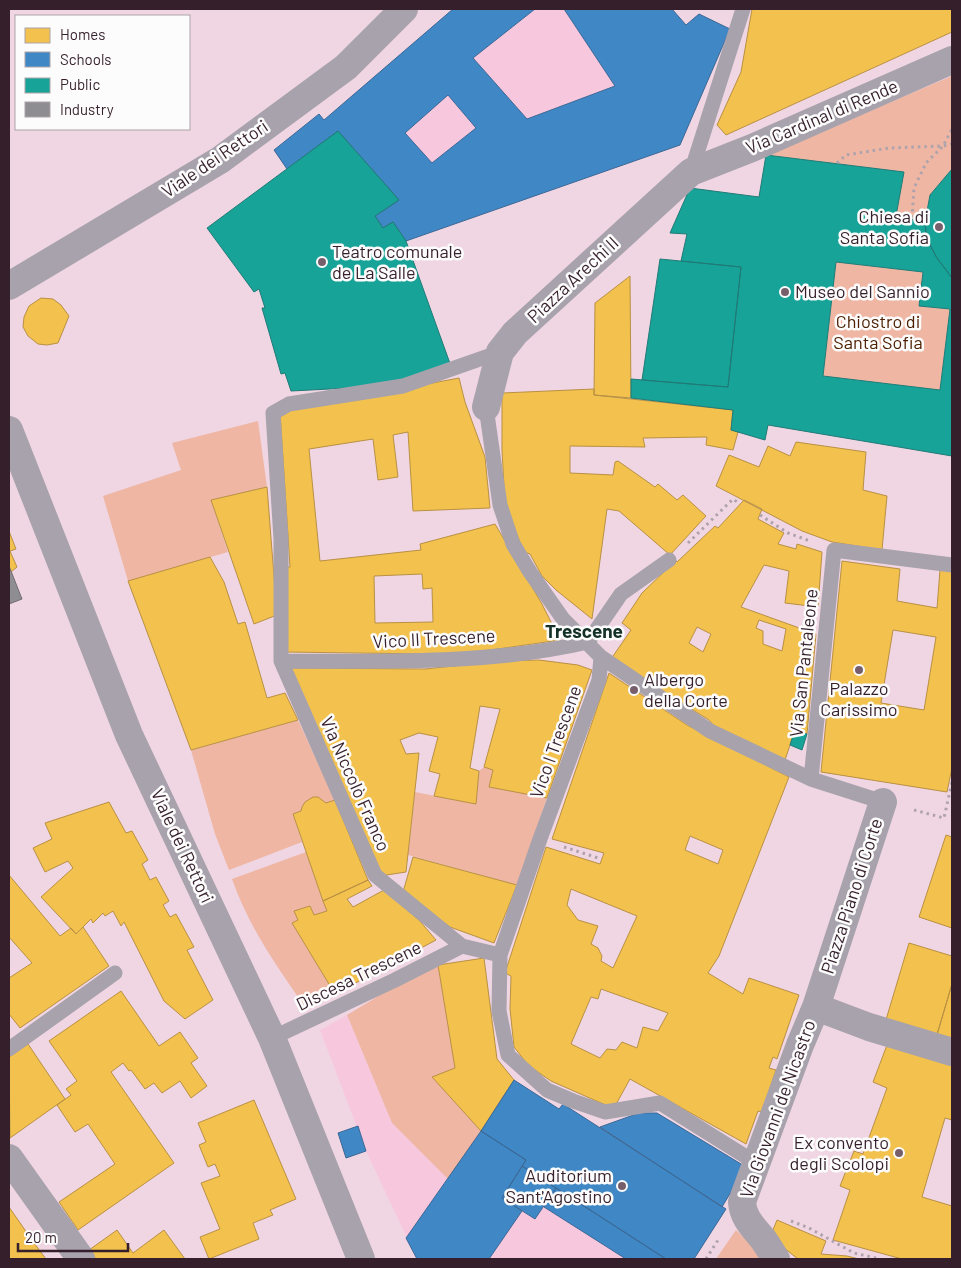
<svg xmlns="http://www.w3.org/2000/svg" width="961" height="1268" viewBox="0 0 961 1268" font-family="Barlow,sans-serif">
	<style>
		.built { fill: #f7c7de }
		.garden { fill: #eeb6a3 }
		.homes { fill: #f2c14e; stroke: #b99043; fill-rule: evenodd }
		.schools { fill: #3f88c5; stroke: #3c6896; fill-rule: evenodd }
		.public { fill: #17a398; stroke: #207b77; fill-rule: evenodd }
		.industry { fill: #8d8d92; stroke: #736c73 }
		.lines { fill: none; stroke-linecap: round; stroke-linejoin: round }
		.path { stroke: #aea3ac; stroke-width: 3; stroke-dasharray: 2.5 4; stroke-linecap: butt }
		.service { stroke: #a7a2ac; stroke-width: 15 }
		.minor { stroke: #a7a2ac; stroke-width: 28 }
		.poi-dot { fill: #765f6b; stroke: #fcfcfc; stroke-width: 2 }
		.labels { text-anchor: middle; stroke-width: 5; stroke-linejoin: round; paint-order: stroke }
		.street-label { font-size: 18px; fill: #351f2a; stroke: #fcfcfc }
		.poi-label { font-size: 18px; fill: #351f2a; stroke: #fcfcfc; text-anchor: end }
		.park-label { font-size: 18px; fill: #4e2104; stroke: #fcfcfc }
		.neighbourhood-label { font-size: 19px; font-weight: bold; fill: #133026; stroke: #fcfcfc }
	</style>
	<rect width="100%" height="100%" fill="#f0d6e3"/>
	<path class="built" d="M453,9h219l14,16 13,-11 31,15 -50,116 -274,96 -68,-110 -51,38 -13,-19 45,-36 5,6z
		M347,1015l45,108 56,55 111,-69 4,-5 36,23 40,-14h18l89,54 -24,39 4,3 -32,50h-277l-51,-108 -46,-121z"/>
	<path class="garden" d="M952,76v93l-22,26 -5,27 -29,-6 7,-44 -137,-17z
		M836,262l87,10 -4,34 31,3 -10,81 -117,-14z
		M258,421l9,66 -56,13 17,52 -100,29 -25,-85 78,-26 -9,-27z
		M298,720l37,80 -9,3c-9,-8 -23,-5 -25,8l-8,3 9,28 -73,28 -14,-36 -24,-84z
		M484,767l9,3 -4,17 58,11 -30,87 -109,-30 7,-63 61,12 3,-33z
		M306,852l21,59 -13,4 -4,-9 -15,5 3,9 -6,3 43,71 -28,16c-29,-42 -58,-82 -75,-131z
		M438,965l17,103 -23,9 49,54 -33,48 -56,-56 -45,-108 38,-23z
		M736,1230l28,27 2,2h-50z"/>
	<path class="homes" d="M752,9h200v23l-226,103 -9,-10 24,-53z
		M630,276l1,122 -37,-3 1,-92z
		M41,298l12,1 8,6 8,11 -11,27 -11,2 -9,-1 -10,-8 -5,-9 1,-10 5,-11z
		M459,378l6,24 20,55 5,51 -77,3 -5,-79 -15,3 5,42 -20,3 -5,-41 -64,10 11,112 101,-11 -1,-6 75,-20 47,80 18,36 -83,12 -49,2 -144,-2v-85h6l-10,-155zM422,574l1,15 9,-1 1,34 -58,1 -1,-47z
		M594,389v6l139,15 -2,20 7,2 -5,18 -27,-5 1,-8 -64,1 2,9 -75,-1v27l43,2 2,-13 3,-1 37,26 3,-3 19,16 6,-5 23,21 -36,39 -51,-44 -12,-2 -15,110 -36,-29 -14,-14 -12,-22 -6,-2 -19,-47 -3,-55v-57z
		M796,442l70,10 -3,38 24,6 -5,54 -50,-8 -30,-11 -86,-45 13,-31 30,12 9,-21 22,10z
		M267,487l10,128 -23,9 -43,-124z
		M744,500l18,9 -4,10 26,14 -6,11 18,5 1,-5 25,8 -4,55 -33,-4 4,-32 -25,-6 -23,42 75,27 -9,100 -12,-4 -10,30 -67,-29 -9,-11 -98,-61 20,-29 -9,-7 20,-30 25,-24 7,-11 3,4 38,-36 3,2zM759,620l27,9 -4,22 -19,-7v-13l-7,-3zM697,627l14,7 -8,18 -14,-9z
		M9,531l7,18 -6,2 7,16 -6,5 2,6 -4,2z
		M210,557l14,25 14,42 7,-2 22,76 18,-5 13,27 -107,30 -63,-169z
		M842,561l58,8 -3,32 40,7 3,-38 12,1v197l-5,24 -126,-20zM893,630l43,7 -12,73 -43,-7z
		M539,660l39,5 14,5 -45,128 -58,-11 4,-17 -9,-3 16,-58 -20,-3 -10,62 9,3 -3,33 -42,-8 6,-22 -11,-3 9,-34 -19,-4 -19,7 6,14 13,-1 -13,119 -26,4 -93,-208 138,1 74,-8z
		M609,673l78,52 102,52 -70,179 -11,17 35,21 6,-16 50,17 -22,64 -4,-2 -4,11 7,2 -14,42 -4,-1 -12,33 -116,-65 -16,29 -13,-5 -50,-22 -23,-16 -14,-18 -4,-38 1,-33 -6,-3 41,-126 54,17 4,-11 -52,-14zM690,836l33,14 -5,14 -33,-14zM571,889l66,27 -24,52 -12,-7 1,-5 -4,-8 -7,-4 7,-18 -20,-6 -11,-15zM601,989l67,24 -10,18 -15,-4 -6,21 -15,-6 -6,8 -9,-1 -7,9 -29,-14 20,-47 7,2z
		M313,797h5l8,6 9,-3 33,80 -45,21 -30,-87 8,-3 1,-4 3,-5z
		M109,802l17,31 6,-2 16,29 -6,4 8,16 6,-3 13,24 -6,4 7,12 6,-3 18,33 -7,3 26,50 -28,19 -21,-18 -40,-79 -3,4 -8,-15 -8,5 -2,-3 -10,10 -2,-4 -15,15 -35,-37 32,-29 -5,-7 -23,11 -12,-24 19,-9 -7,-16z
		M946,835l6,2v91l-33,-11z
		M413,857l104,28 -23,58 -44,-16 -47,-35z
		M9,875l51,61 11,-8 5,6 7,-7 26,39 -89,62 -11,-14v-36l23,-15 -23,-26z
		M368,880l4,6 -25,13 6,8 31,-17 35,30 17,20 -101,54 -43,-71 6,-3 -4,-9 16,-5 4,9 13,-4 -4,-10z
		M909,943l43,13v28l-16,54 -51,-15z
		M484,958l13,101 17,21 -33,51 -49,-54 23,-9 -17,-103z
		M952,984v58l-16,-4z
		M121,991l38,55 21,-14 18,26 -7,5 16,23 -16,12 -11,-17 -18,12 -8,-10 -9,6 -14,-19 -2,1 -6,-8 -12,9 63,91 -96,67 -19,-28 56,-38 -27,-40 -13,8 -18,-27 14,-10 -5,-6 11,-8 -28,-40z
		M28,1044l37,55 -55,39 -1,-81z
		M887,1045l65,16v59l-7,-2 -23,79 30,9v53h-50l-69,-19 17,-50 -10,-4 14,-35 9,3 24,-66 -14,-6z
		M254,1100l42,99 -26,11 3,5 -20,8 6,16 -50,20 -9,-22 20,-8 -19,-46 19,-7 -5,-12 -7,3 -9,-22 7,-3 -8,-19z
		M9,1207l25,36 12,16h-37z
		M777,1220l49,21 -5,13 26,2 12,3h-61l-28,-22z
		M117,1230l16,23 31,-23 21,29h-89l-7,-9z"/>
	<path class="schools" d="M453,9h82l-62,49 54,61 88,-33 -51,-77h108l14,16 13,-11 31,15 -50,116 -274,96 -13,-19 -10,6 -8,-12 24,-16 -61,-69 -51,38 -13,-19 45,-36 5,6zM448,95l28,33 -44,35 -27,-30z
		M514,1080l45,29 4,-5 163,105 -32,50h-28l-144,-93 4,-6 -45,-29z
		M639,1113h18l89,54 -24,40 -122,-80z
		M358,1126l8,25 -20,7 -8,-25z
		M481,1131l45,29 -24,38 20,13 -33,48h-72l-11,-21z
		M522,1166l34,22 -21,31 -33,-21z
		M556,1188l110,71h-40l-82,-52z"/>
	<path class="public" d="M338,131l61,69 -24,16 8,12 10,-6 13,19 46,128 -64,17 -97,5 -6,-18 -4,1 -19,-66h3l-6,-19 -5,3 -47,-64z
		M766,155l138,17 -8,44 29,6 1,10 5,15 6,11 15,20v178l-184,-31 -3,15 -34,-10 2,-20 -102,-12v-19l97,8 13,-120 -60,-6 6,-27 -17,-1 20,-45 69,9zM836,262l87,10 -4,34 31,3 -10,81 -117,-14z
		M952,169v109l-15,-20 -6,-11 -5,-15 -1,-10 5,-27z
		M660,259l81,8 -13,120 -86,-7z
		M795,730l12,4 -5,16 -12,-5z"/>
	<path class="industry" d="M9,566l13,33 -13,5z"/>
	<g class="lines">
		<path class="path" d="M837,163l9,-8 43,-7 54,-2 9,-2
			M912,218l2,-30 12,-25 17,-17 9,-17
			M760,515l28,18 22,8
			M688,543l45,-44 7,5
			M914,810l30,8 8,-36
			M564,847l34,11
			M791,1221l18,7 45,25 26,6
			M706,1259l14,-22"/>
		<path class="service" d="M691,172l52,-163
			M500,352l-97,34 -114,18 -16,9 8,126v122l94,214 87,71 38,9 -1,56 9,44 39,35 26,11 32,11 55,-9 96,60
			M486,407l14,98 13,39 17,28 33,47 38,38 109,74 101,48 72,23
			M588,642l33,-48 48,-34
			M281,661c100,0 208,4 307,-19
			M811,779l23,-229 118,15
			M500,955l40,-116 59,-159 2,-23
			M272,1038l123,-58 67,-34
			M9,1049l106,-76"/>
		<path class="minor" d="M9,286l211,-126 126,-93 58,-58
			M486,407l14,-55 15,-19 176,-161 61,-24 200,-88
			M9,430l120,305 143,303 89,221
			M883,802l-67,205 53,20 83,25
			M9,1158l72,101
			M776,1259c-4,-6 -8,-13 -13,-20 -10,-12 -20,-21 -21,-37l58,-157 16,-38"/>
	</g>
	<g class="poi-dot">
		<circle cx="939" cy="227" r="5"/>
		<circle cx="322" cy="262" r="5"/>
		<circle cx="785" cy="292" r="5"/>
		<circle cx="859" cy="670" r="5"/>
		<circle cx="634" cy="690" r="5"/>
		<circle cx="899" cy="1153" r="5"/>
		<circle cx="622" cy="1186" r="5"/>
	</g>
	<g class="labels">
		<g class="street-label">
			<text transform="translate(822 117) rotate(-23)" y="6">Via Cardinal di Rende</text>
			<text transform="translate(215 159) rotate(-34)" y="6">Viale dei Rettori</text>
			<text transform="translate(573 280) rotate(-43)" y="6">Piazza Arechi II</text>
			<text transform="translate(434 639) rotate(-3)" y="6">Vico II Trescene</text>
			<text transform="translate(804 663) rotate(-84)" y="6">Via San Pantaleone</text>
			<text transform="translate(556 742) rotate(-70)" y="6">Vico I Trescene</text>
			<text transform="translate(355 784) rotate(66)" y="6">Via Niccolò Franco</text>
			<text transform="translate(182 846) rotate(65)" y="6">Viale dei Rettori</text>
			<text transform="translate(852 896) rotate(-72)" y="6">Piazza Piano di Corte</text>
			<text transform="translate(359 976) rotate(-26)" y="6">Discesa Trescene</text>
			<text transform="translate(778 1109) rotate(-70)" y="6">Via Giovanni de Nicastro</text>
		</g>
		<g class="poi-label">
			<text x="929" y="223">Chiesa di<tspan x="929" dy="21">Santa Sofia</tspan></text>
			<text x="332" y="258" text-anchor="start">Teatro comunale<tspan x="332" dy="21">de La Salle</tspan></text>
			<text x="795" y="298" text-anchor="start">Museo del Sannio</text>
			<text x="644" y="686" text-anchor="start">Albergo<tspan x="644" dy="21">della Corte</tspan></text>
			<text x="859" y="695" text-anchor="middle">Palazzo<tspan x="859" dy="21">Carissimo</tspan></text>
			<text x="889" y="1149">Ex convento<tspan x="889" dy="21">degli Scolopi</tspan></text>
			<text x="612" y="1182">Auditorium<tspan x="612" dy="21">Sant'Agostino</tspan></text>
		</g>
		<g class="park-label">
			<text x="878" y="328">Chiostro di<tspan x="878" dy="21">Santa Sofia</tspan></text>
		</g>
		<g class="neighbourhood-label">
			<text x="584" y="638">Trescene</text>
		</g>
	</g>
	<rect width="961" height="1268" fill="none" stroke="#351f2a" stroke-width="20"/>
	<rect x="15" y="15" width="175" height="115" fill="#fcfcfc" stroke="#aca4a8"/>
	<rect x="25" y="28" width="25" height="15" fill="#f2c14e" stroke="#aca4a8"/>
	<text x="60" y="40" font-size="15" fill="#351f2a">Homes</text>
	<rect x="25" y="52" width="25" height="15" fill="#3f88c5" stroke="#aca4a8"/>
	<text x="60" y="65" font-size="15" fill="#351f2a">Schools</text>
	<rect x="25" y="78" width="25" height="15" fill="#17a398" stroke="#aca4a8"/>
	<text x="60" y="90" font-size="15" fill="#351f2a">Public</text>
	<rect x="25" y="102" width="25" height="15" fill="#8d8d92" stroke="#aca4a8"/>
	<text x="60" y="115" font-size="15" fill="#351f2a">Industry</text>
	<path d="M18 1243v8h110v-8" fill="none" stroke="#351f2a" stroke-width="2.5"/>
	<text x="25" y="1243" font-size="15" fill="#351f2a" stroke="#fcfcfc" stroke-width="4" paint-order="stroke">20 m</text>
</svg>
